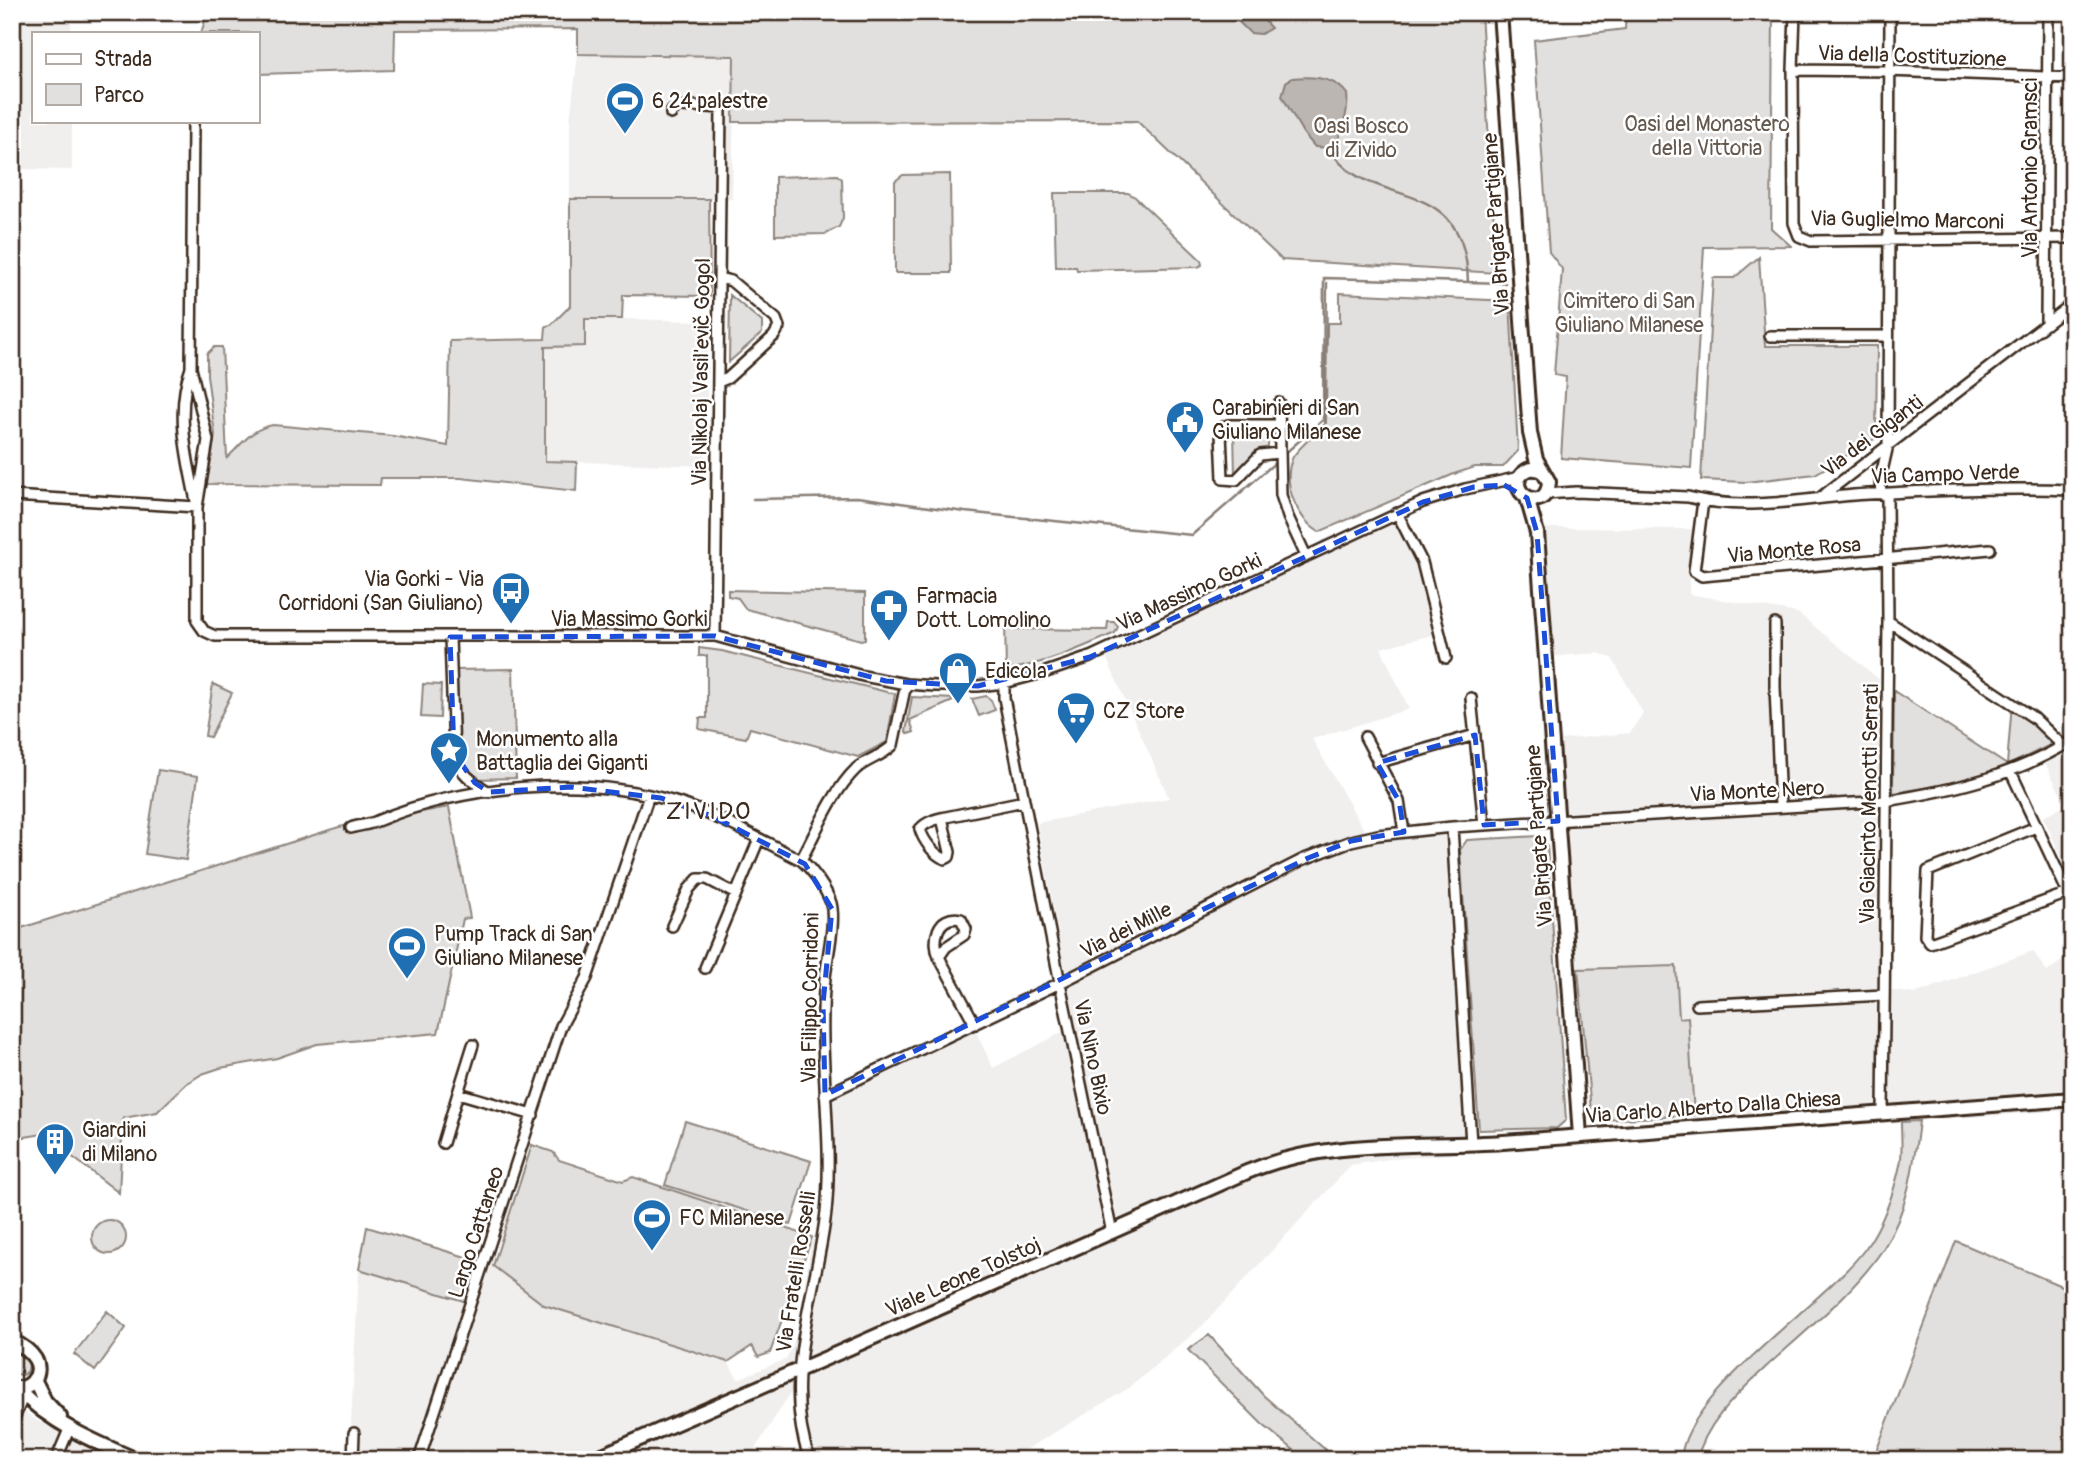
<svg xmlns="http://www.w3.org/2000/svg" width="2085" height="1472" viewBox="0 0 2085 1472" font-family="Pangolin,sans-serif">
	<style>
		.built { fill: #f1efee }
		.green { fill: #e2e0de; stroke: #8e857e; stroke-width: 2 }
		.water { fill: #bcb6b3; stroke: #887e77; stroke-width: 2 }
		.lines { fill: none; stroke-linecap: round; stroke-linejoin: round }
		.stream { stroke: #887e77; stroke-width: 2.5 }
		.street-casing { stroke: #3b2a1e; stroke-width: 14 }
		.secondary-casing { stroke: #3b2a1e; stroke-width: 18 }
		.street { stroke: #fff; stroke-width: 9 }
		.secondary { stroke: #fff; stroke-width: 12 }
		.marked { fill: none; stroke: #1d4ed8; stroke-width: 5; stroke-dasharray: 14 9; stroke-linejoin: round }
		.labels { text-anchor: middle; stroke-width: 5; stroke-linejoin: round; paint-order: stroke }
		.street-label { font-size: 21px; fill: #3b2a1e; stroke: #fff }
		.poi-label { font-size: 21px; fill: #3b2a1e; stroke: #fff; text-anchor: start }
		.park-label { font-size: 21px; fill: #65584e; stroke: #fff }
		.quarter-label { font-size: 24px; letter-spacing: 2px; fill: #3b2a1e; stroke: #fff }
	</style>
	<rect width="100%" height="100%" fill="#fff"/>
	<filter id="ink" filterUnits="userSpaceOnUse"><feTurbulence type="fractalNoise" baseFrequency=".0143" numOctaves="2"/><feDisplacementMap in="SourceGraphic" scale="14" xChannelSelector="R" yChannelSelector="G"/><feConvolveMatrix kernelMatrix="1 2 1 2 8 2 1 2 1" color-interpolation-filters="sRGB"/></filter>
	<g filter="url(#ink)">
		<path class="built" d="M12,12h59v21h-38v88h39v49l-60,-1z
			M578,54l157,2 -3,143h-162v-79z
			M585,318l117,3v8l6,1 -2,136 -161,-5v-115z
			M1395,520l23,42 18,72 -55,14 28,61 -97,30 58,101 77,-8 20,321 -77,6 -39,6 -149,161 -73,62 -112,67 -3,5h-209l-6,-13 -5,-25 -1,-33 -45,71h-399l10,-191 114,35 14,-39 6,1 51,39 184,57 10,17 48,-20 11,-24 15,-98 7,1 7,-31 -3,-109 151,-71 19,41 83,-43 -39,-202 132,-25 -63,-141z
			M1540,528l152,1 -3,65 109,19 81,66 -1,309 36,6 119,-43 14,21 26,-20v158l-379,26 -6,-119 -9,1 -3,-52 -105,4 -14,-230 73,-7 13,-20 -31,-55 -14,-5 -49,4z
			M2073,744v137l-30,-64 23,-12 -23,-46z
			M12,1402l24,18 80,40h-104z"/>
		<path class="green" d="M208,12h1273l16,261 -215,-13 -145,-139 -404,1 1,-66 -156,-2v-25l-183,1 -1,40 -137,4v-41h-56z
			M1626,12h147l-2,216 20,18 -87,1 -13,221 -130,-10 5,-81 -12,-2 8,-106 -13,-17 -15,-212 91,-11z
			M950,174l1,99h-56v-92l8,-6z
			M837,175l5,4 1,39 -4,9 -14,7 -50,1v-58z
			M1054,193h74l7,4 66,63 1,5 -4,2 -121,3 -1,-3h-20z
			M570,199h139l1,97 -87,-1 -1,24h-37v27l-40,1v114l32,1 -1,29 -115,-13h-80l-1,7 -174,-1 9,-49 -8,-60v-21l7,-7h8l5,111c15,-14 25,-30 46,-33l120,11 55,10 2,-105 95,-2 1,-13 5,-1 19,-19z
			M1759,257l6,89h112l-1,92 -61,36 -69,8 -45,-2 12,-202h21z
			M1340,293l170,8 8,150 -15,16h-28l-21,7 -135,58c-22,-13 -37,-48 -27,-73 4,-10 26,-27 34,-36l1,-100h13z
			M730,295l32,27v11l-33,29z
			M1268,430v21l-15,5 -18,20 -1,-45z
			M728,590l137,3v46l-4,1 -115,-31 -8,-11 -10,-2z
			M1005,622h8v7l94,1 1,-8h6l4,5 -3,6c-36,16 -70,31 -109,37z
			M699,648l23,3 173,43 -8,48 -29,15 -108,-29 -4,10 -47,-9 1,-11h7v-62h-8z
			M513,669l3,109 -40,1 -13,-14 -4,-21 -5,-74z
			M213,684l19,9 -22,44 -5,-1z
			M423,684l18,1 -1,33 -19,-1z
			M1894,691l113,74 5,-62 46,38 -51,25 -58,18 -56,9z
			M986,696l5,4 4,10 -16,6 -7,-17z
			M912,697l43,2v1l-45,20 4,12 -6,2 -2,-2z
			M158,770l40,6 -12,84 -41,-6z
			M449,807l21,111 -7,1 -25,114 -121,11 -40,14 -57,10 -18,6 -16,10 -29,28 -34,6 -4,75 -76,-59 -31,5v-208l327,-104z
			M1539,836l8,10 19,274 -9,8 -78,2 -19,-280 7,-10z
			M1676,966l3,52 9,-1 6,98 -92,5 -8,-3 -3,-6 -13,-142z
			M685,1121l126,40 -20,64 -126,-40z
			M1919,1121c-5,44 -11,90 -36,128 -29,44 -78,82 -117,118 -27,26 -60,54 -69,93h-16c2,-66 143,-156 184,-211 17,-23 29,-56 35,-84 3,-13 1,-29 1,-43z
			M532,1145l21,7 6,8 64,21 10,-4 179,60 -42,116 -12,4 -6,-11 -24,16 -184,-57 -51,-39z
			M92 1237a17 17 0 1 1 34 0a17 17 0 1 1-34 0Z
			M367,1227l112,34 -12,41 -108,-33z
			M1956,1241l117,50v169h-200z
			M107,1311l19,17 -31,43 -21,-17z
			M1209,1335l55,61 73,64h-31l-44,-36 -74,-74z
			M12,1348l17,15 -1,8c-5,6 -10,4 -16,0z"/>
		<path class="water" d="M1250,14l10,2 11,12 -10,6 -11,-1 -13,-13z
			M1292,78c19,-2 43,-1 55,16 2,16 -5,42 -15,54l-17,-1 -12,-14 -21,-37 4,-14z"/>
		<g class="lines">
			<path class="stream" d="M1328,146c36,69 137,20 140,136
				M1325,422l2,-139
				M1282,456l41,-36 1,-142 181,5
				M753,499l104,-2 108,15 227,23 85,-74"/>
			<g class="street-casing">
				<path id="street" d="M1795,12l-2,58 1,153 5,13 12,5 262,-3
					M1793,70l95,1 185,7
					M671,114l1,-3 6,-4 15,-1 28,2 -6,528
					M193,123l-2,245 17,72 -11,67
					M2046,324l2,-312
					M1770,336h118
					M191,368c-16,42 -4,90 5,133
					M718,382l10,-4 46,-42 5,-9 -3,-8 -45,-38 -12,-3
					M1279,403l2,92 7,22 18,39
					M1279,425h-51l-5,2 -2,6 2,46 13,1 24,-25 19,-2
					M1545,494l31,-2 112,5c60,16 121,0 181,-3 68,-4 136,-7 204,-4
					M1881,494l-1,-14 8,-35 2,-433
					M12,496l185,11v114l7,10 11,5h500l148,40 43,8 29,2h43l26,-3 42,-11 44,-15 333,-155 42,-13 55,-12
					M1821,497l252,-194
					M1703,501l-9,70 8,5 288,-27
					M1397,513l25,49 24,96
					M1888,621l146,97 29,28
					M1775,624v63l5,120
					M450,637l4,117c5,19 19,28 35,38
					M1004,683v15l56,285 52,250
					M1471,698l13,127
					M1365,737l34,64 5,31
					M1377,763l98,-28
					M2011,772l57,121 -138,50 -5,-7 3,-65 108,-44
					M942,818l8,34 -1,5 -4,2c-11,-4 -22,-19 -25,-30 7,-8 17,-10 26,-12l78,-16
					M1452,827l19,317
					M351,828c8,-3 18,-3 26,-7 86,-36 207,-48 298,-19 44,13 85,38 126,58 11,9 25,29 30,43 5,19 -4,55 -6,75 -8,78 9,156 1,234 -9,81 -46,168 -16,248
					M801,860c15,-28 32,-69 55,-91 11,-10 27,-13 37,-24l13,-61
					M672,926l17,-37 9,-10h9l29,15
					M939,957c-7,-17 -2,-43 22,-38l5,10 -2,6 -18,12 -7,10 36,67
					M705,968l54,-129
					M1697,1005l187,-10
					M458,1093l15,-48
					M825,1095l235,-112 242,-123 49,-19 27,-6 74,-8 434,-26c68,-11 128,-25 187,-61
					M1883,1114l5,-493 -1,-127
					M443,1143l15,-50 75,22
					M12,1423l12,-28
					M56,1460l14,-33
					M353,1460l1,-27
					M419,1460l142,-434 26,-48 62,-183"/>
			</g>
			<g class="secondary-casing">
				<path id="secondary" d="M1500,12l30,421 6,26 13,23c-3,37 -49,6 -23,-11 6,-4 11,-2 17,1
					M1527,498l10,35 43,603
					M12,1341c9,4 18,10 23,18 9,16 -6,33 -23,28
					M34,1379l11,22 15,16
					M18,1389c32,34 77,53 119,71
					M591,1460l247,-107 409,-181c81,-34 171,-24 256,-30 190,-15 380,-28 570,-43"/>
			</g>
			<use href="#street" class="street"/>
			<use href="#secondary" class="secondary"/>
		</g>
	</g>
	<path class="marked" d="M1504,485l23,13 10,35 21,288 -74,4 -9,-90 -98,28 22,38 5,31 -53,9 -43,17 -483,237 -2,-91 9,-95 -27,-45 -93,-48 -51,-18 -90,-11 -82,5 -14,-9 -21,-30 -4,-116 265,-1 171,45 92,5 112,-29 333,-155 51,-15z"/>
	<defs>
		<g id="stadium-pin" transform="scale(2.0125)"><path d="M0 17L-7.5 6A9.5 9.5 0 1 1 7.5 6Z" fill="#1f6fb2" stroke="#fff"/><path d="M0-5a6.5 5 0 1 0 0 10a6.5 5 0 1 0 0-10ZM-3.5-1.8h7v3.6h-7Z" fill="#fff"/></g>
		<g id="civic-pin" transform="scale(2.0125)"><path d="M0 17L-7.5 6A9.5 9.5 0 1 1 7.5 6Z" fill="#1f6fb2" stroke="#fff"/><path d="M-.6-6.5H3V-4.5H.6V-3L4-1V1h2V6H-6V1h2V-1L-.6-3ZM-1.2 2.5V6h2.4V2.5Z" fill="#fff"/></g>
		<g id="bus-pin" transform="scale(2.0125)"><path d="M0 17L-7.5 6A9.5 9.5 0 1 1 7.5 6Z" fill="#1f6fb2" stroke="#fff"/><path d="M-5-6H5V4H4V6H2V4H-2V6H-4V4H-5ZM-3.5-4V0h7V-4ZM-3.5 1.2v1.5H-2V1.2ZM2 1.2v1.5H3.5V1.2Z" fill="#fff"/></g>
		<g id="pharmacy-pin" transform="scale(2.0125)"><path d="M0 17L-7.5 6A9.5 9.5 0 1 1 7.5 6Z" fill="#1f6fb2" stroke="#fff"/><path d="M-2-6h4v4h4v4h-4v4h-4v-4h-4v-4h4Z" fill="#fff"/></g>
		<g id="shop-pin" transform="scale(2.0125)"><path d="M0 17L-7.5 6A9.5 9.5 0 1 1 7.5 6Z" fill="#1f6fb2" stroke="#fff"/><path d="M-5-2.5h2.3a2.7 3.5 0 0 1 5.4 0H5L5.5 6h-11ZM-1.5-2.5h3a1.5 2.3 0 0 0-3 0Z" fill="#fff"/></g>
		<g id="supermarket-pin" transform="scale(2.0125)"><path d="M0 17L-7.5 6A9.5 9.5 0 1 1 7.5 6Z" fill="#1f6fb2" stroke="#fff"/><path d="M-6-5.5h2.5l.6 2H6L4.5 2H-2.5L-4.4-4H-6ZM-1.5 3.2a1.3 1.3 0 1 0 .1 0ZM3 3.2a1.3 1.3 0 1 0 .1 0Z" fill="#fff"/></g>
		<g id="sight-pin" transform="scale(2.0125)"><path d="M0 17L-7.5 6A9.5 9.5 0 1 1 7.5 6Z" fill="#1f6fb2" stroke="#fff"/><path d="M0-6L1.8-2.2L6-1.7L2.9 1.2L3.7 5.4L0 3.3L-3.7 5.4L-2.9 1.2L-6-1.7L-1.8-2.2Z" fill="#fff"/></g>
		<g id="building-pin" transform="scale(2.0125)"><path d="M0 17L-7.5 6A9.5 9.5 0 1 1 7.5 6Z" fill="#1f6fb2" stroke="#fff"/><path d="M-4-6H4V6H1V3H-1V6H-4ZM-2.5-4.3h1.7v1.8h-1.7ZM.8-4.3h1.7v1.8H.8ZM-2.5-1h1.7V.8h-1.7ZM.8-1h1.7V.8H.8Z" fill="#fff"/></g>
	</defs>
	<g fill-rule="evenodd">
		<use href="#stadium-pin" x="625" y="101"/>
		<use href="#civic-pin" x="1185" y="420"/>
		<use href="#bus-pin" x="511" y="591"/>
		<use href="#pharmacy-pin" x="889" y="608"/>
		<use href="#shop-pin" x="958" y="671"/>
		<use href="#supermarket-pin" x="1076" y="711"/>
		<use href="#sight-pin" x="449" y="751"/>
		<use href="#stadium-pin" x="407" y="946"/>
		<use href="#building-pin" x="55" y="1142"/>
		<use href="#stadium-pin" x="652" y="1218"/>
	</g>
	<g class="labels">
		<g class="street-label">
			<text transform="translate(1912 56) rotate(2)" y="7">Via della Costituzione</text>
			<text transform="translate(2030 168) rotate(-90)" y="7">Via Antonio Gramsci</text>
			<text transform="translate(1907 220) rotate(1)" y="7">Via Guglielmo Marconi</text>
			<text transform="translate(1496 224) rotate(-94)" y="7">Via Brigate Partigiane</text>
			<text transform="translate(701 372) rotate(-89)" y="7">Via Nikolaj Vasil'evič Gogol</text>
			<text transform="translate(1872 436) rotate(-37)" y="7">Via dei Giganti</text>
			<text transform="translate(1945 474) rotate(-2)" y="7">Via Campo Verde</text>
			<text transform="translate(1794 550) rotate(-5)" y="7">Via Monte Rosa</text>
			<text transform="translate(1189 592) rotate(-25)" y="7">Via Massimo Gorki</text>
			<text x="629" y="626">Via Massimo Gorki</text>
			<text transform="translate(1757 791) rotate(-3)" y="7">Via Monte Nero</text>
			<text transform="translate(1869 804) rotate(-89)" y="7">Via Giacinto Menotti Serrati</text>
			<text transform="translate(1539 836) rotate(-94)" y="7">Via Brigate Partigiane</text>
			<text transform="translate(1126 930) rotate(-27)" y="7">Via dei Mille</text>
			<text transform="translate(810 998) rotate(-89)" y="7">Via Filippo Corridoni</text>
			<text transform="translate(1093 1057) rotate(78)" y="7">Via Nino Bixio</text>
			<text transform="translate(1713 1107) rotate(-4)" y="7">Via Carlo Alberto Dalla Chiesa</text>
			<text transform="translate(476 1232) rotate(-72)" y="7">Largo Cattaneo</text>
			<text transform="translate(796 1272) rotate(-81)" y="7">Via Fratelli Rosselli</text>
			<text transform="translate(963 1277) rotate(-24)" y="7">Viale Leone Tolstoj</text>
		</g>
		<g class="poi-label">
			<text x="652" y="108">6 24 palestre</text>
			<text x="1212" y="415">Carabinieri di San<tspan x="1212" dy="24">Giuliano Milanese</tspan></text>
			<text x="484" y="586" text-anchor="end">Via Gorki - Via<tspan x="484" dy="24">Corridoni (San Giuliano)</tspan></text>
			<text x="916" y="603">Farmacia<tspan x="916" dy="24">Dott. Lomolino</tspan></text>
			<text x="985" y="678">Edicola</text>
			<text x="1103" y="718">CZ Store</text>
			<text x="476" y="746">Monumento alla<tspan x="476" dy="24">Battaglia dei Giganti</tspan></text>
			<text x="434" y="941">Pump Track di San<tspan x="434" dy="24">Giuliano Milanese</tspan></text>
			<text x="82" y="1137">Giardini<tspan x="82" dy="24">di Milano</tspan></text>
			<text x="679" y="1225">FC Milanese</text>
		</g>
		<g class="park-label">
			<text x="1707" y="131">Oasi del Monastero<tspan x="1707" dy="24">della Vittoria</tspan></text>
			<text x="1361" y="133">Oasi Bosco<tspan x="1361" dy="24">di Zivido</tspan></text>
			<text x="1629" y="308">Cimitero di San<tspan x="1629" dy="24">Giuliano Milanese</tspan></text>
		</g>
		<g class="quarter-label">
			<text x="709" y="819">ZIVIDO</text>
		</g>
	</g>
	<rect width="2085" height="1472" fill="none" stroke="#fff" stroke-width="42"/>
	<rect x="21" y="21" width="2043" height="1430" fill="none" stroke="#3b2a1e" stroke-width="2.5" filter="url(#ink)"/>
	<rect x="32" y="32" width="228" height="91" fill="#ffffff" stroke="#b1aaa5" stroke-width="2"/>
	<rect x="46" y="54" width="35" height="10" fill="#ffffff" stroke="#b1aaa5" stroke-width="2"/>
	<text x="94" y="66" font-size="21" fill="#3b2a1e">Strada</text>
	<rect x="46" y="84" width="35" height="21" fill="#e2e0de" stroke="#b1aaa5" stroke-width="2"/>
	<text x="94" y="102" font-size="21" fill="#3b2a1e">Parco</text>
</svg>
